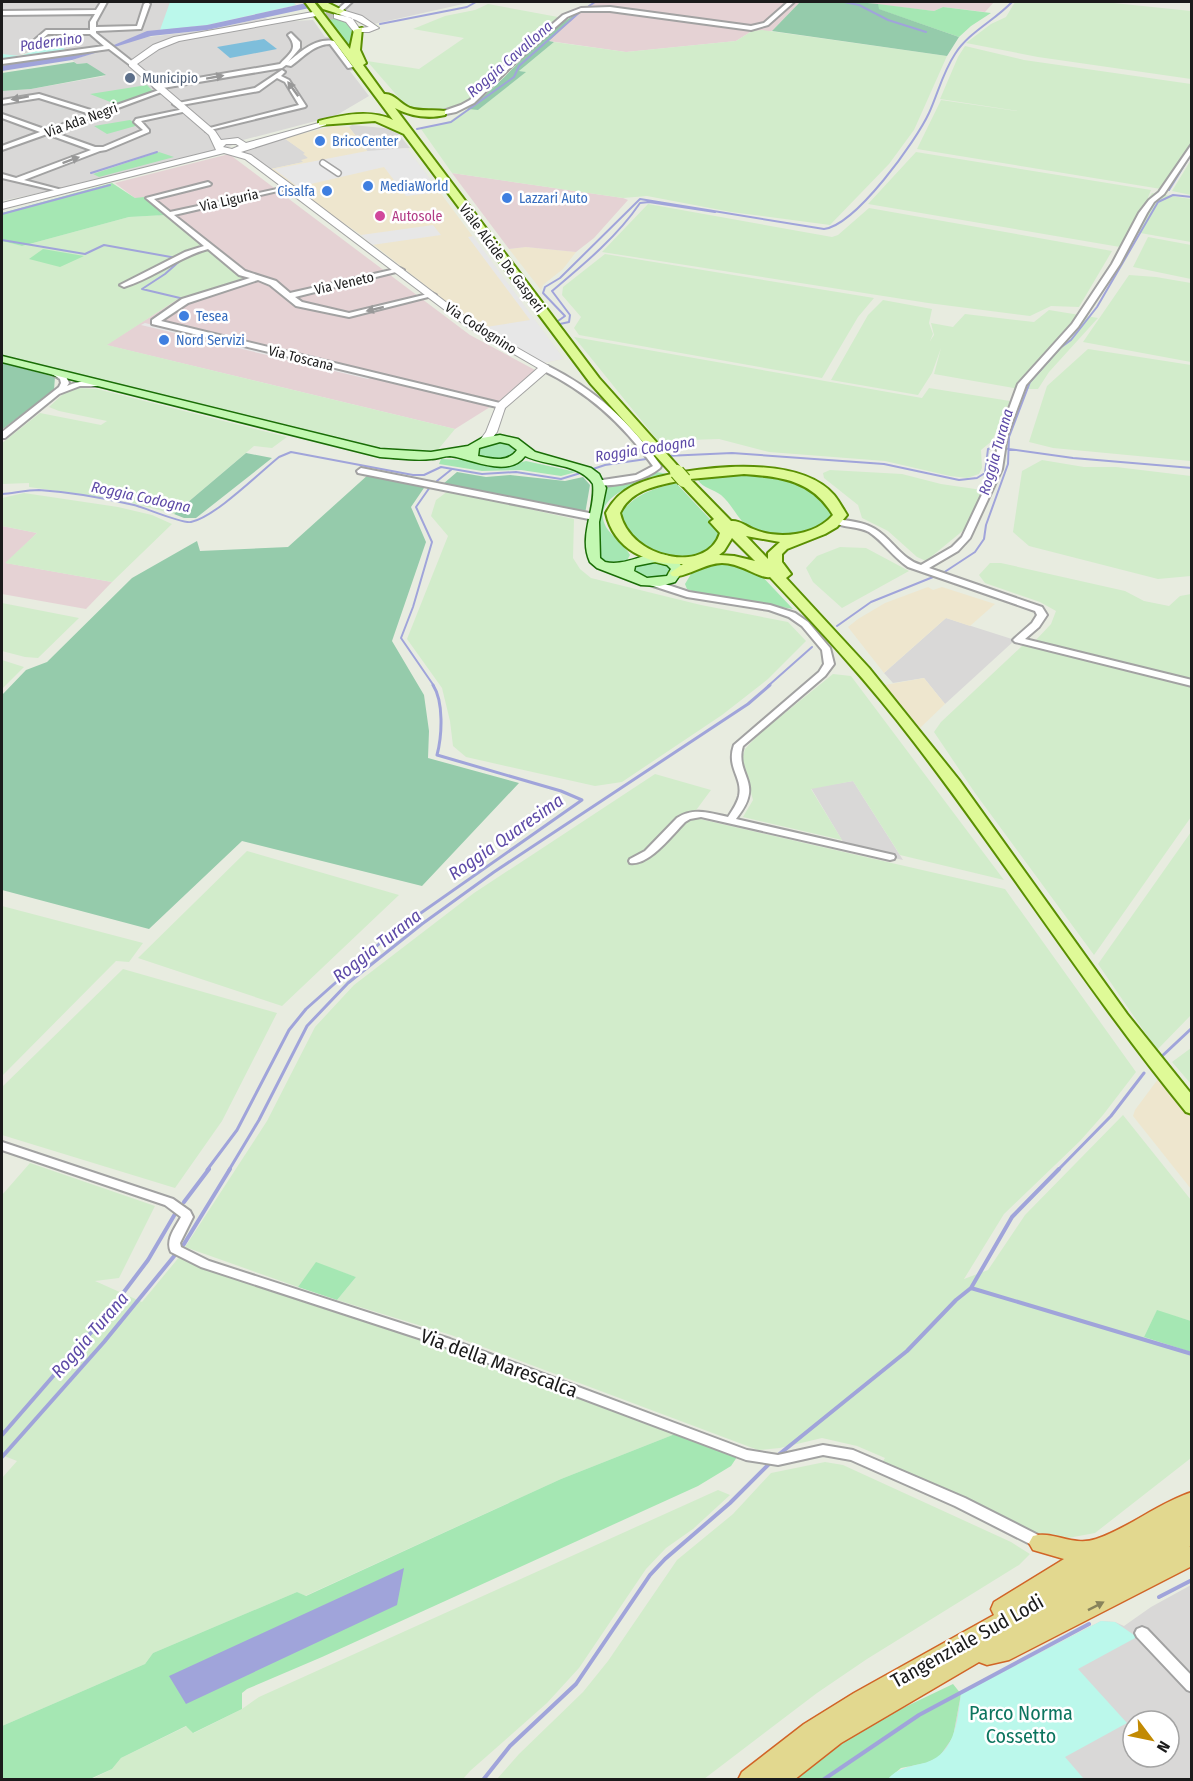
<svg xmlns="http://www.w3.org/2000/svg" width="1193" height="1781" viewBox="0 0 1193 1781" font-family="'Fira Sans Condensed',sans-serif">
	<style>
		.residential { fill: #d9d8d7; fill-rule: evenodd }
		.commercial { fill: #eee6ce }
		.industrial { fill: #e5d2d4 }
		.farmland { fill: #d2eccb }
		.grass { fill: #a5e7b3 }
		.forest { fill: #95cbab }
		.park { fill: #bbf8eb }
		.pitch { fill: #7ebedb }
		.parking { fill: #e7e7e7 }
		.water { fill: #a0a4da }
		.lines { fill: none; stroke-linecap: round; stroke-linejoin: round }
		.stream-far2 { stroke: #a0a4da; stroke-width: 2 }
		.stream-far1 { stroke: #a0a4da; stroke-width: 3 }
		.stream { stroke: #a0a4da; stroke-width: 4 }
		.tertiary-tunnel { stroke: #bfc2b9; stroke-width: 8; stroke-dasharray: 8 4.5; stroke-linecap: butt }
		.pedestrian-casing { stroke: #a2a2a2; stroke-width: 8 }
		.minor-casing { stroke: #a2a2a2; stroke-width: 4 }
		.tertiary-casing { stroke: #a2a2a2; stroke-width: 2 }
		.secondary-casing { stroke: #196d06; stroke-width: 3 }
		.primary-casing { stroke: #5a8f02; stroke-width: 4 }
		.trunk-casing { stroke: #d16426; stroke-width: 3 }
		.pedestrian { stroke: #fff; stroke-width: 5 }
		.minor { fill: #fff; fill-rule: evenodd }
		.tertiary { fill: #fff; fill-rule: evenodd }
		.secondary { fill: #c3f8b2; fill-rule: evenodd }
		.primary { fill: #dffa97; fill-rule: evenodd }
		.trunk { fill: #e2d88f; fill-rule: evenodd }
		.primary-bridge-casing { stroke: #5a8f02; stroke-width: 16; stroke-linecap: butt }
		.primary-bridge { stroke: #dffa97; stroke-width: 14 }
		.oneway { fill: #989898 }
		.oneway2 { fill: #88835b }
		.service-dot { fill: #5c6f8a; stroke: #fff; stroke-width: 2 }
		.shop-dot { fill: #3f7fe0; stroke: #fff; stroke-width: 2 }
		.hotel-dot { fill: #d1479c; stroke: #fff; stroke-width: 2 }
		.labels { text-anchor: middle; stroke-width: 5; stroke-linejoin: round; paint-order: stroke }
		.far-service-label { font-size: 14px; fill: #4e5e75; stroke: #fff; text-anchor: start }
		.far-street-label { font-size: 14px; fill: #1b1b1b; stroke: #fff }
		.far-shop-label { font-size: 14px; fill: #366cbe; stroke: #fff; text-anchor: start }
		.far-hotel-label { font-size: 14px; fill: #b23c85; stroke: #fff; text-anchor: start }
		.far-water-label { font-size: 15px; font-style: italic; fill: #5d4aa7; stroke: #fff }
		.water-label { font-size: 18px; font-style: italic; fill: #5d4aa7; stroke: #fff }
		.near-street-label { font-size: 20px; fill: #1b1b1b; stroke: #fff }
		.near-park-label { font-size: 20px; fill: #0c755f; stroke: #fff }
	</style>
	<rect width="100%" height="100%" fill="#e8ece0"/>
	<path class="residential" d="M2,2h291l3,3 -110,23 -39,4 -45,18 -33,6 -7,-11 -5,-2 -44,14 -11,-3z
		M351,2h121l-98,22 -29,-13 1,-5z
		M265,18l9,4 39,-2 12,17h7l25,33 -7,1 19,25 -34,20 -92,24 -33,16 -208,45v-110l29,-2 74,-13 -18,-13 -10,1 -5,-4 68,-22 67,-8z
		M352,125l42,4 16,19 -42,4 -19,-25z
		M284,138l22,15 2,5 -4,4 -38,8 -22,-18 -1,-3z
		M946,618l69,22 -70,64 -21,-26 -31,5 -9,-10z
		M853,781l50,79 -57,-13 -35,-59z
		M1191,1585v194l-303,1 65,-43 8,-43 140,-73 14,1 9,4 27,-19zM1133,1721h36v36h-36z"/>
	<path class="commercial" d="M333,126l16,1 19,25 39,-4 157,211 -20,4 -64,-35 -119,-93 -95,-65 37,-8 -2,-2 7,-2 -5,-4 2,-1 -21,-15z
		M526,247l50,5 -13,17 -20,16 -2,5 -32,-41z
		M928,587l5,3 9,-3 53,17 -25,22 -24,-8 -62,55 -36,-46 10,-8 27,-16z
		M924,678l21,26 -25,24 -35,-43z
		M1161,1075l30,37v77l-58,-73 2,-6z"/>
	<path class="industrial" d="M597,2h203l-28,29h-20l-16,10 -110,11 -77,-11 32,-30z
		M857,2h137l-9,10 -42,-5 -9,4z
		M229,154l241,181 65,35 -37,32 -43,27 -349,-84 72,-46 64,-20 -127,-96z
		M452,173l171,25 5,2 -34,38 -18,14 -50,-5 -17,2z
		M2,526l35,7 -31,30 106,19 -26,27 -84,-15z"/>
	<path class="farmland" d="M1015,2h89l87,9v68l-153,-22 -72,-14 25,-19 15,-7z
		M488,4l70,13 -61,53 -17,23 -24,15 -26,4 -24,-6 -39,-45 52,8 45,-31 -51,-9 32,-13 30,-6z
		M762,30l185,26 -33,74 -25,34 -59,61 -99,-13 -84,-16 -24,2 -171,-25 -31,-44 29,-8 17,-12 11,1 47,-38 -6,-1 35,-29 72,10 110,-11 16,-10z
		M965,46l59,14 167,24v59l-27,44 -3,2 -244,-40 24,-49 83,12 -84,-13 18,-42z
		M916,152l235,38 -4,10 5,-7 39,6v43l-62,-11 -9,16 -252,-43z
		M1191,160v35l-19,-4z
		M648,204l184,33 6,-2 31,-27 243,43 -33,56 -28,-1 -21,10 -102,-13 -326,-51z
		M165,215l78,64 -65,20 -71,46 348,84 -19,23 -46,-1 -43,-9 -345,-87v-114l20,5 107,-29z
		M1148,237l43,8v34l-58,-12z
		M605,254l269,44 -16,19 -36,61 -243,-43 -5,-7 7,-11 -19,-22 1,-8z
		M1129,275l27,2 35,6v79l-108,-20z
		M883,300l49,9 -3,14 4,11 -3,7 4,-6 -3,-12 22,4 12,-13 69,8 15,-12 49,8 -49,54 -11,17h-18l-86,-15 7,-26 -9,25 -14,22 -87,-15 37,-65z
		M574,337l348,61 7,-10 81,13 -18,40 -11,9 1,18 -3,6 -12,4 -17,-2 -65,-15 -116,-9 -50,-13 -61,2z
		M1088,349l103,16v96l-138,-13 -24,-6 18,-56z
		M79,388l18,1 190,48 -15,11 -18,-2 -80,68 -53,-14 -92,-13v-4l-27,1v-41l38,-30 61,12 6,-4 -48,-10 -10,-4 14,-13z
		M1042,460l42,7h32l75,9v100l-33,3 -129,-33 -16,-14 9,-61z
		M830,470l72,4 39,10 41,6v8l-17,31 -39,32 -9,-4 -29,-26 -26,-13 -4,-13 -34,-27 -1,-5z
		M448,491l126,28 -1,39 7,11 11,9 110,27 87,17 18,19 -38,38 -46,36 -100,67 -27,4 -129,-29 -13,-11 -3,-25 -8,-33 -35,-49 41,-103 -17,-20 5,-16z
		M24,493l94,14 34,8 20,9 -60,58 -107,-19 32,-30 -35,-7v-28z
		M840,547l26,1 43,23 -67,37 -29,-26 -7,-14 11,-12z
		M990,563h11l124,28 19,10 25,5 11,-10 11,-2v86l-156,-39 16,-17 5,-13 -16,-9 -55,-19 -6,-8z
		M2,603l77,15 -41,40 -13,-1 -23,-6z
		M1022,646h9l160,41v130l-97,138 -119,-162 -41,-61 7,-10z
		M2,660l22,7 -22,22z
		M833,674l18,2 153,204 -104,-25 -47,-74 -42,8 31,51 -99,-23 10,-17 -11,-41 3,-10 15,-16z
		M655,774l56,16 -20,27 314,72 131,183 -33,43 -23,26 -76,73 -40,65 24,-9 37,-55 98,-100 68,85v121l-34,-10 -13,26 47,15v106l-96,75 -54,10 -162,-76 6,-9 -28,-12 -35,-8 -42,10 -22,2 -307,-115 -114,-35 19,-23 -40,-14 -18,24 -113,-40 82,-126 48,-94 39,-42 120,-92z
		M1191,832v183l-34,35 -59,-86z
		M247,851l152,44 -117,111 -144,-48z
		M2,906l141,37 -14,19 -13,-1 -114,115z
		M123,969l154,44 -55,108 -47,67 -173,-53v-48z
		M1191,1048v36l-19,-22z
		M30,1163l125,43 -36,72 -24,3 47,21 38,-46 128,46 136,43 231,89 -114,45 -256,117 -8,-4 -144,61 -8,11 -143,62v-248l15,-17 -15,-6v-260z
		M825,1462l18,3 168,77 19,12 -11,11 -152,94 -50,34 -113,86h-207l22,-25 64,-62 25,-31 69,-101 56,-46 38,-41z
		M718,1490l12,5 -37,34 -27,19 -20,21 -67,99 -32,35 -77,68 -7,8 -373,1 22,-11 9,-11 66,-32 7,7 48,-24 17,-12z"/>
	<path class="grass" d="M878,4l56,7 9,-4 48,6 -20,13 -12,11 -81,-28z
		M326,16l20,4 7,8v22h-3z
		M147,85l7,7 -36,13 -28,-11z
		M130,120l9,5 -32,9 -13,-8z
		M159,152l15,5 -75,20 -6,-3z
		M112,183l23,15 9,-1 21,18 -36,2 -107,29 -20,-5v-28z
		M43,249l41,7 -24,11 -31,-8z
		M500,442l14,5v6c-11,8 -26,9 -36,0l1,-5z
		M441,459l24,1 24,7 18,-1 19,-5 50,11 -15,4 -40,-6 -39,1 -43,-7z
		M656,472l13,2c-20,5 -81,20 -63,53 6,10 18,17 24,28l-4,7 -17,2 -9,-4 -2,-33 7,-40z
		M751,474c31,4 68,12 83,42l-1,6c-24,11 -56,23 -81,8 -13,-8 -20,-26 -31,-35 -8,-6 -18,-7 -23,-15l17,-4z
		M676,483l47,50 -6,14c-6,3 -14,8 -21,10 -30,8 -74,-12 -74,-46 16,-18 31,-22 54,-28z
		M658,561l14,6 -3,9 -24,3 -12,-8 3,-6z
		M727,562l30,9 36,38 -96,-16 -10,-4 -2,-5 9,-15z
		M316,1262l40,15 -19,23 -39,-13z
		M1157,1310l34,11v31l-47,-15z
		M675,1434l62,23 -6,9 -33,20 -376,171 -75,32 -5,4v16l-49,24 -7,-7 -65,32 -9,11 -22,10h-88v-53l143,-62 8,-11 144,-61 9,4 255,-117z
		M953,1684l8,10 -8,43 -14,20 -13,6 -25,5 -13,11 -96,1 60,-45 30,-17z"/>
	<path class="forest" d="M800,2h57l21,2 1,5 80,28 -12,19 -175,-25z
		M581,11l-32,30 5,1 -35,29 7,1 -48,38 -11,-1c41,-28 69,-74 114,-98z
		M74,62l3,2 10,-1 19,12 -75,14 -29,2v-18z
		M2,363l53,14 -1,13 -50,38h-2z
		M246,453l26,5 -76,60h-12l-10,-4z
		M457,472l29,5 24,-2 55,6 18,-4 7,8 -5,29 -142,-30z
		M369,474l57,11 -15,22 15,35 -34,99 32,54 5,36 -1,27 91,25 -97,103 -180,-45 -93,88 -147,-39v-195l24,-25 21,-8 85,-84 65,-37 3,10 88,-4z"/>
	<path class="park" d="M170,2h123l3,3 -89,20 -47,5z
		M57,43l5,2 6,10 -66,10v-11l18,2z
		M1101,1621l14,1 22,15 -59,32 49,54 -62,34 19,22h-196c9,-10 19,-12 32,-15 35,-7 37,-41 41,-70z"/>
	<path class="pitch" d="M264,39l13,10 -47,9 -13,-11z"/>
	<path class="parking" d="M407,148l33,44 -34,4 -22,-29 -86,20 -24,-18 93,-18z
		M433,225l8,10 -69,10 -11,-10z
		M473,236l91,123 -20,4 -64,-35 50,-8 -62,-83z
		M145,323l227,54 -4,2 -227,-54z"/>
	<path class="water" d="M311,2h26l-130,28 -56,6 -79,24 -70,11v-5l12,-3 88,-13 45,-19 60,-6z
		M404,1568l-7,37 -211,99 -17,-28z"/>
	<g class="lines">
		<path class="stream-far2" d="M844,2l15,3 29,15 38,12
			M589,6l6,-4
			M380,24l87,-17 9,-5
			M417,129l34,-7 63,-45 5,-11 62,-55
			M91,173l66,-21
			M1169,190l23,-37
			M2,214l108,-29
			M2,240l83,14 19,-9 78,14 -17,15 -23,15 38,9
			M558,321l7,-5 -22,-23 2,-6 15,-9 80,-79 184,30c32,-4 92,-88 105,-116 9,-20 14,-41 26,-59 14,-22 39,-33 57,-52
			M560,324l9,-2 1,-7 -18,-24c31,-26 65,-54 88,-88l9,-1 66,10
			M666,456l66,-3 152,11 75,16 18,-2 8,-5 3,-24 6,-2 79,11 119,10
			M590,470l15,-5 55,-8
			M437,481l15,-12
			M430,487l-14,20 16,35 -19,65 -12,31 33,48
			M2,494c12,-1 25,-4 37,-4 31,2 65,8 95,15 12,3 48,19 57,17 24,-5 67,-48 88,-65l12,-5 122,23h11l17,-8 41,7 34,-2 45,7 23,-7
			M837,626l34,-24 72,-29 32,-21 9,-13 2,-14 22,-61 1,-27 21,-55 30,-34 11,-8 26,-33 61,-105 15,-7 19,2
			M768,686l44,-39"/>
		<path class="stream-far1" d="M1160,1058l32,-30
			M207,1170l30,-40 52,-100 17,-21 82,-73 194,-136 -21,-9 -124,-36c5,-19 7,-53 -4,-70
			M229,1170l30,-50 48,-94 41,-43 74,-59 72,-52 254,-168 22,-19
			M1058,1170l53,-54 33,-43"/>
		<path class="stream" d="M184,1202l25,-33
			M971,1288l221,66
			M2,1435l106,-122 40,-53 27,-46
			M777,1456l130,-105 49,-51 15,-12 41,-71 47,-48
			M2,1457l102,-115 80,-98 46,-75
			M1159,1597l33,-17
			M483,1780l27,-34 66,-62 74,-109 15,-16 65,-56 40,-40
			M823,1780l96,-65 170,-91"/>
		<path class="tertiary-tunnel" d="M313,14l24,2"/>
		<g class="pedestrian-casing">
			<path id="pedestrian" d="M323,163l15,10"/>
		</g>
		<g class="minor-casing">
			<path id="minor" d="M101,2h6l-11,20v5l41,-1 7,-22 3,-2 3,2 -9,25 -45,2v2l38,30v2h-4l-21,-16 -107,15v-4l102,-14 -14,-12h-42l-12,10 -5,-1 15,-13h44v-8l5,-8 -93,1v-4l94,-1z
				M346,2h6l-11,10h-4v-2z
				M788,2h6l-26,23 -17,5 -141,-19h-29l-14,6 -50,44 -43,42 -18,9 -15,3 -3,-2 23,-8 9,-5 43,-42 50,-43 18,-7 29,-1 141,19 13,-3z
				M291,33l9,9v6l-12,14c14,-11 27,-24 46,-21l19,26 -5,1 -18,-24c-15,0 -27,13 -39,22l-5,-1 -4,3 -125,21 -3,-2 3,-2 123,-21c10,-11 19,-15 8,-29z
				M282,70l3,2 -4,4 8,4 17,26 -1,1 -99,24v-2l93,-24 -14,-23 -8,-4 -18,13 -83,15 -3,-2 82,-16z
				M159,90l5,1 -111,41 42,15h8l40,-17 -9,-8 2,-3 48,-10 3,2 -46,10 8,9v2l-43,18 -6,1 -76,29 38,10v2l-60,-14v-4l14,4 75,-28 -44,-16 -45,16v-4l38,-14 -38,-14v-4l45,16 43,-16 -51,-16 -37,6v-4l37,-6 58,18z
				M1192,144v8l-28,42 -10,8 -7,11 -27,51 -42,63 -52,58 -19,51 -5,33 -32,69 -12,13 -29,17 113,39 5,8 -8,12 -14,12 167,41v6l-177,-44 -2,-2 2,-2 17,-15 5,-8 -2,-4 -127,-44c-15,-10 -25,-26 -39,-35 -11,-6 -26,-4 -36,-10l4,-3c12,2 27,3 38,10 17,10 26,30 46,36l31,-18 10,-10 32,-68 5,-33 19,-52 54,-60 40,-60 27,-51 10,-13 10,-8z
				M208,182l3,2 -1,1 -56,14 16,13 121,-26v2l-117,27 71,56 31,10 14,12 110,-25 4,2 -109,27 7,5 47,11 83,-20 4,2 -87,22 -53,-11 -26,-21 -12,-5 -70,23 -27,18 343,83v4h-3l-349,-84v-4l30,-21 68,-21 -11,-3 -31,-26c-30,8 -54,29 -84,38l-4,-2 65,-33 19,-6 -58,-48z
				M542,366h6c47,23 83,57 113,100l-1,2c-15,13 -45,19 -64,17v-4l40,-6 17,-9c-30,-42 -65,-74 -111,-96z
				M52,370c8,-1 15,6 17,13l-2,3c12,-5 27,-7 38,-2l-4,2h-21l-21,8 -54,44h-3v-6l57,-45 2,-4 -1,-4 -8,-5z
				M361,468l233,46 4,3 -4,3 -236,-47 -1,-2z
				M653,580l36,12 81,13 25,8 13,9 22,26 4,16 -9,12 -82,70c-7,23 11,33 5,52 -2,8 -7,14 -12,21l158,36 1,2 -1,2 -4,1 -189,-43 -11,2 -5,3c-13,13 -36,44 -55,41l-1,-2 1,-2 15,-8 32,-33c16,-11 33,-5 51,-1 4,-6 9,-13 11,-21 4,-19 -13,-28 -5,-51l85,-73 5,-8 -2,-14 -20,-24 -13,-9 -20,-7 -82,-13 -37,-12 -1,-2z
				M2,1142l171,57 17,12 3,6 -13,26 1,4 28,14 241,78 297,111 31,5 45,-10 30,5 112,48 81,41 2,4 -2,4 -5,1 -5,-1 -81,-41 -104,-46 -28,-5 -45,10 -32,-5 -306,-115 -239,-78 -30,-15c-6,-12 4,-24 10,-35l-16,-12 -163,-55z
				M1142,1627l5,2 45,47v16l-5,-2 -50,-53 -2,-4 2,-4z"/>
		</g>
		<g class="tertiary-casing">
			<path id="tertiary" d="M339,9l23,7 17,12 -10,4h-15l-8,-10 -12,-4v-4l18,4 7,10 10,-1 -13,-7 -20,-7 -1,-2z
				M313,12l4,2 -1,2 -137,25 -20,8 -22,15 78,67 6,9 17,-2 8,5 80,-22v4l-85,27 10,3 41,30 180,137 77,44v4l-44,38 -8,24 -8,10h-8l-1,-2 6,-8 11,-28 41,-36 -72,-42 -221,-167 -21,-6 -222,56v-6l214,-53 -7,-15 -80,-69v-4l24,-17 21,-8zM226,144h10l3,2 -7,3 -9,-2z"/>
		</g>
		<g class="secondary-casing">
			<path id="secondary" d="M2,356l378,93 51,3 37,-6 14,-8 18,-3 18,4 17,13 56,16 8,6 7,14 -7,34 1,36 5,4c29,7 54,-26 79,7l-9,13 -15,4 -19,-1 -44,-17 -7,-6c-12,-26 6,-52 3,-78 -13,-21 -48,-18 -68,-28 -17,23 -55,2 -75,0 -6,0 -13,3 -19,3 -16,2 -34,-1 -51,-2l-378,-95zM500,442l9,2 8,6c-9,13 -25,9 -39,6l1,-8zM655,562l12,3 4,4 -4,7 -20,2 -13,-7 1,-5z"/>
		</g>
		<g class="primary-casing">
			<path id="primary" d="M305,2h9l36,47 4,-19 8,-2 -2,22 6,13 -3,2 21,29c10,-1 16,10 26,14 11,4 23,1 35,3v4c-17,4 -35,1 -50,-7l204,270 84,94c43,-7 120,-13 151,23 5,6 9,14 13,20l-10,12 -12,7 -38,15 -5,5v8l9,12 -5,4 83,90 90,112 168,234 65,81v19l-6,-2c-97,-119 -179,-249 -272,-370 -44,-58 -94,-112 -144,-165 -11,2 -28,-14 -48,-14 -17,0 -39,16 -50,13l-2,-3 13,-9c-34,1 -69,-14 -77,-51 14,-27 38,-33 66,-39l-81,-90 -187,-250 -29,-13 -56,4v-4c24,-6 51,-12 74,-1zM744,474c38,3 68,6 89,41 -18,21 -55,25 -80,14 -8,-3 -13,-9 -22,-8l-41,-42zM678,481l36,38 -4,3 10,11c-13,42 -90,26 -100,-20 11,-23 35,-27 58,-32zM746,536l34,6 -12,11v6zM732,538l23,23 -21,-5 -15,-1 5,-4z
				M317,2h9l18,9 -5,3 -16,-5z"/>
		</g>
		<g class="trunk-casing">
			<path id="trunk" d="M1192,1492v53l-3,2 3,-1v20l-183,94 -22,5 -8,-3 -138,81 -47,37h-56l4,-8 62,-48 50,-31 140,-78 -3,-6 3,-7 70,-43 -31,-9 -4,-7 4,-7c19,-6 40,11 63,3 33,-11 62,-36 96,-47z"/>
		</g>
		<use href="#pedestrian" class="pedestrian"/>
		<use href="#minor" class="minor"/>
		<use href="#tertiary" class="tertiary"/>
		<use href="#secondary" class="secondary"/>
		<use href="#primary" class="primary"/>
		<use href="#trunk" class="trunk"/>
		<g class="primary-bridge-casing">
			<path id="primary-bridge" d="M677,472l7,8"/>
		</g>
		<use href="#primary-bridge" class="primary-bridge"/>
	</g>
	<defs><path id="oneway-solid" d="M-6-.8H1V-3.2L6.5 0L1 3.2V.8H-6Z" transform="scale(1.5)"/></defs>
	<g class="oneway">
		<use href="#oneway-solid" transform="translate(215 77) rotate(-10)"/>
		<use href="#oneway-solid" transform="translate(293 89) rotate(-126)"/>
		<use href="#oneway-solid" transform="translate(20 98) rotate(170)"/>
		<use href="#oneway-solid" transform="translate(71 160) rotate(-20)"/>
		<use href="#oneway-solid" transform="translate(375 309) rotate(167)"/>
	</g>
	<use class="oneway2" href="#oneway-solid" transform="translate(1096 1606) rotate(-27)"/>
	<circle class="service-dot" cx="130" cy="78" r="6"/>
	<g class="shop-dot">
		<circle cx="320" cy="141" r="6"/>
		<circle cx="368" cy="186" r="6"/>
		<circle cx="327" cy="191" r="6"/>
		<circle cx="507" cy="198" r="6"/>
		<circle cx="184" cy="316" r="6"/>
		<circle cx="164" cy="340" r="6"/>
	</g>
	<circle class="hotel-dot" cx="380" cy="216" r="6"/>
	<g class="labels">
		<g class="far-service-label">
			<text x="142" y="83">Municipio</text>
		</g>
		<g class="far-street-label">
			<text transform="translate(81 120) rotate(-20)" y="5">Via Ada Negri</text>
			<text transform="translate(229 200) rotate(-13)" y="5">Via Liguria</text>
			<text transform="translate(502 258) rotate(53)" y="5">Viale Alcide De Gasperi</text>
			<text transform="translate(344 283) rotate(-13)" y="5">Via Veneto</text>
			<text transform="translate(481 328) rotate(33)" y="5">Via Codognino</text>
			<text transform="translate(301 358) rotate(14)" y="5">Via Toscana</text>
		</g>
		<g class="far-shop-label">
			<text x="332" y="146">BricoCenter</text>
			<text x="380" y="191">MediaWorld</text>
			<text x="315" y="196" text-anchor="end">Cisalfa</text>
			<text x="519" y="203">Lazzari Auto</text>
			<text x="196" y="321">Tesea</text>
			<text x="176" y="345">Nord Servizi</text>
		</g>
		<g class="far-hotel-label">
			<text x="392" y="221">Autosole</text>
		</g>
		<g class="far-water-label">
			<text transform="translate(51 42) rotate(-8)" y="5">Padernino</text>
			<text transform="translate(510 59) rotate(-41)" y="5">Roggia Cavallona</text>
			<text transform="translate(645 449) rotate(-9)" y="5">Roggia Codogna</text>
			<text transform="translate(996 452) rotate(-74)" y="5">Roggia Turana</text>
			<text transform="translate(141 497) rotate(12)" y="5">Roggia Codogna</text>
		</g>
		<g class="water-label">
			<text transform="translate(506 837) rotate(-35)" y="6">Roggia Quaresima</text>
			<text transform="translate(377 946) rotate(-38)" y="6">Roggia Turana</text>
			<text transform="translate(90 1335) rotate(-49)" y="6">Roggia Turana</text>
		</g>
		<g class="near-street-label">
			<text transform="translate(499 1363) rotate(20)" y="7">Via della Marescalca</text>
			<text transform="translate(967 1641) rotate(-29)" y="7">Tangenziale Sud Lodi</text>
		</g>
		<g class="near-park-label">
			<text x="1021" y="1720">Parco Norma<tspan x="1021" dy="23">Cossetto</tspan></text>
		</g>
	</g>
	<rect width="1193" height="1781" fill="none" stroke="#1b1b1b" stroke-width="6"/>
	<g transform="translate(1151 1739) rotate(122)"><circle r="28" fill="#ffffff" stroke="#a4a4a4" stroke-width="1.5"/>
	<path d="M0-4.5L10 22L0 15L-10 22Z" fill="#c28a03"/>
	<text y="-9" font-size="16" font-weight="bold" text-anchor="middle" fill="#1b1b1b">N</text>
	</g>
</svg>
